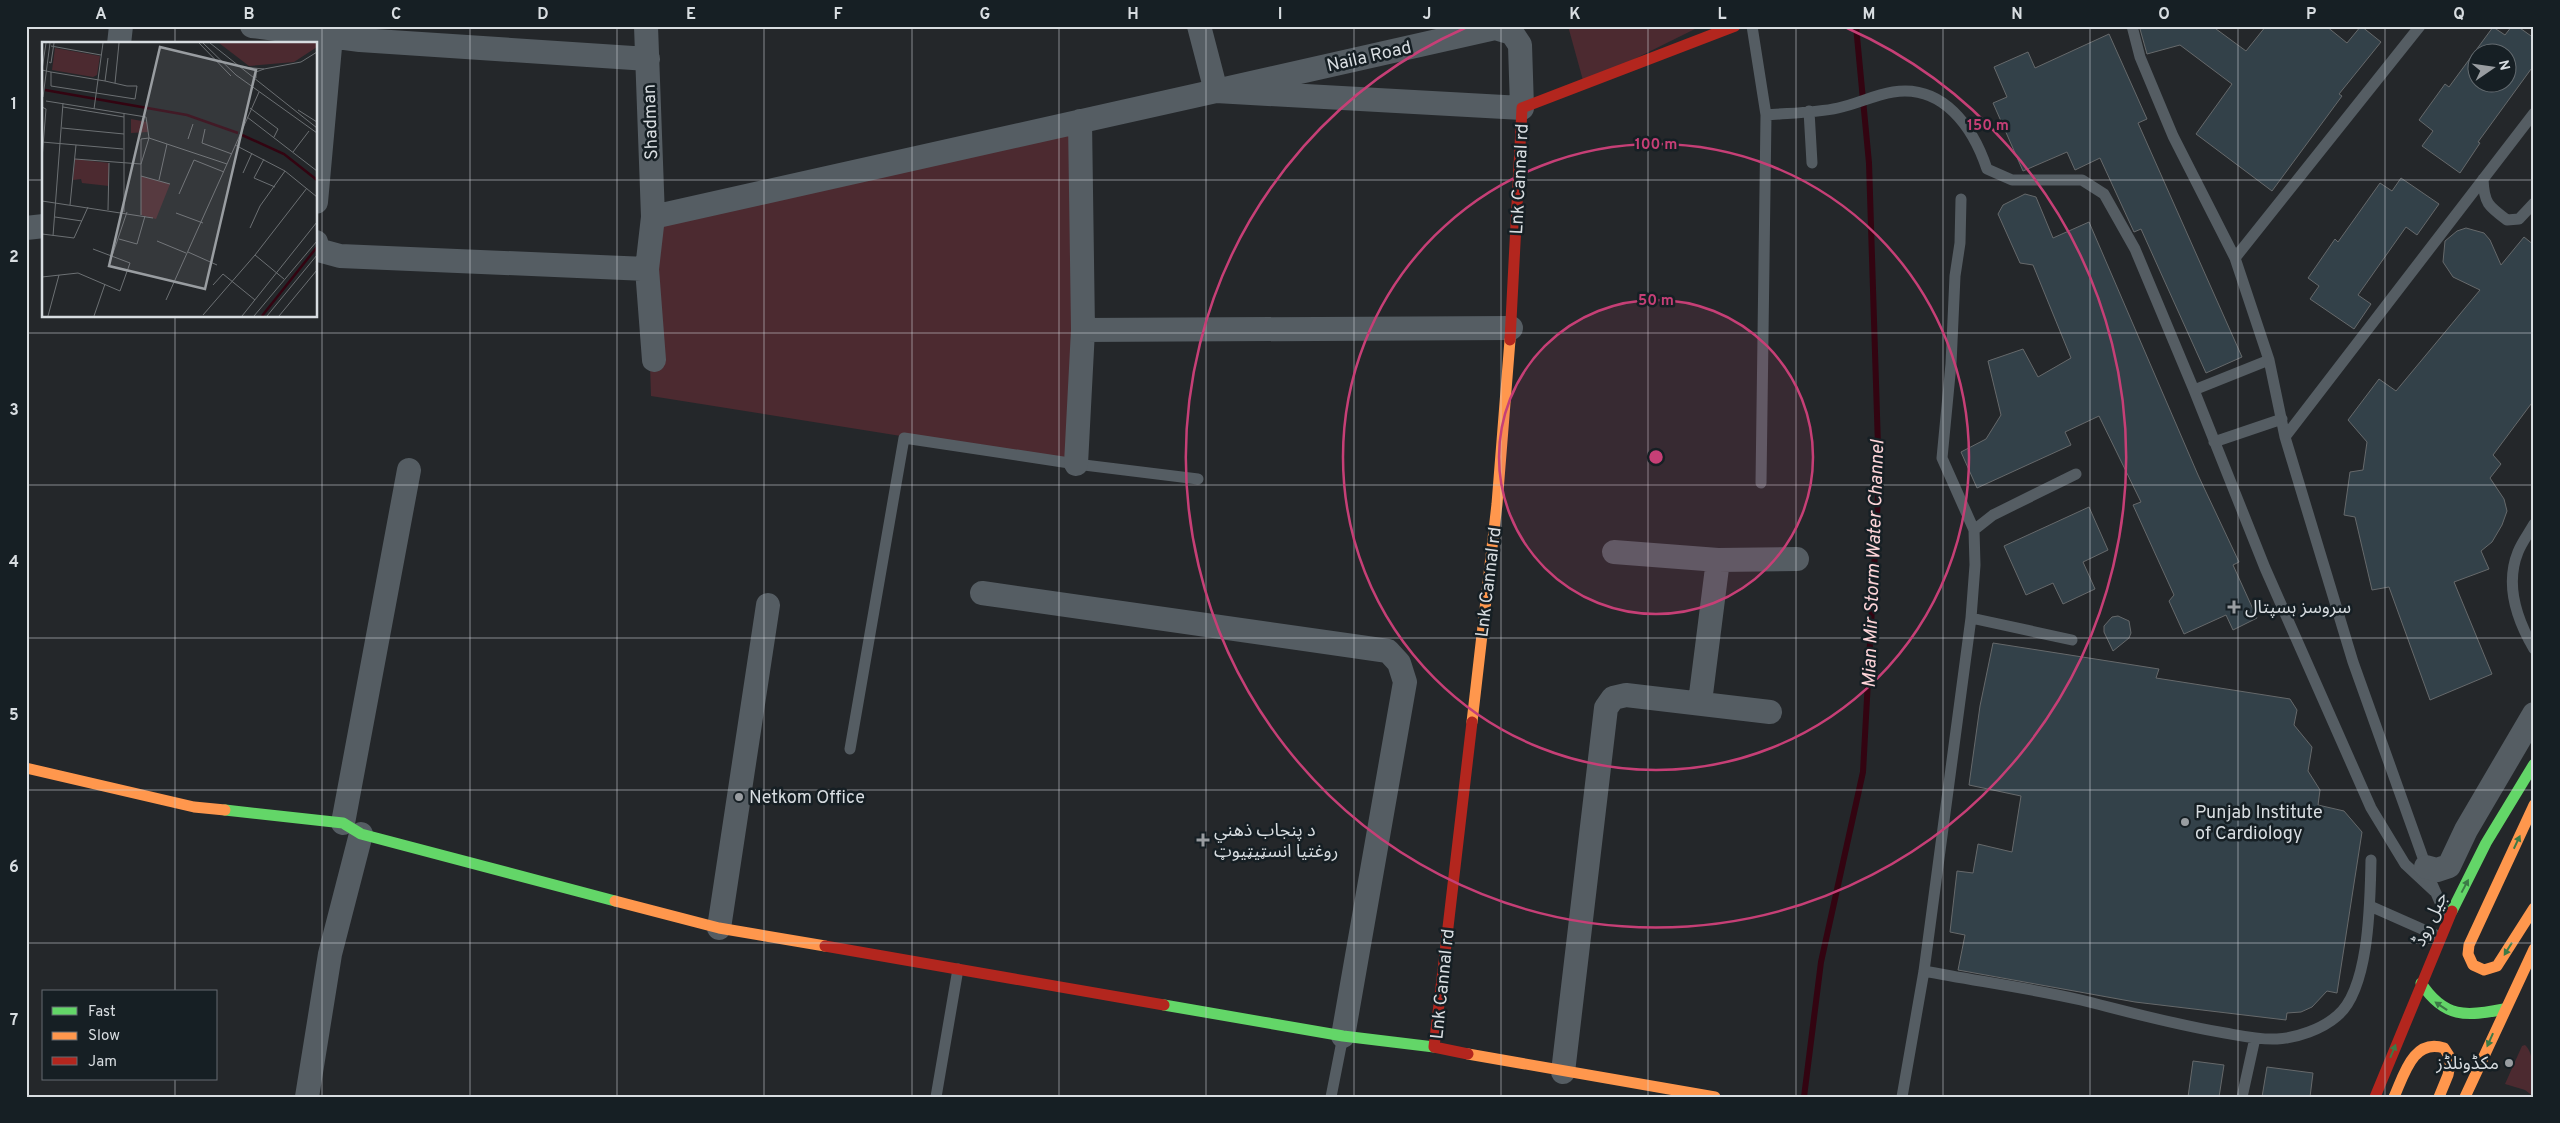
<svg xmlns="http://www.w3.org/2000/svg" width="2560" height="1123" viewBox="0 0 2560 1123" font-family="Overpass,'Noto Sans Arabic',sans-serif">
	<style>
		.green { fill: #4c2a30 }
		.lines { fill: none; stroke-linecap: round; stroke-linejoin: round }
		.stream { stroke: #330411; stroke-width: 6 }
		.building { fill: #334149; stroke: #66696b; fill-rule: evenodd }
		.lane { stroke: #555d63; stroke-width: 11 }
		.street { stroke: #555d63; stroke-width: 24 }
		.fast { stroke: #63d668; stroke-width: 11 }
		.slow { stroke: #ff974d; stroke-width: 11 }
		.jam { stroke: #b3261e; stroke-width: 11 }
		.oneway { fill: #3c7a46 }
		.grid { fill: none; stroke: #d8dde1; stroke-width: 1; stroke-opacity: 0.55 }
		.ring { fill: none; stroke: #c63f76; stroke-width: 2.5 }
		.poi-dot { fill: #999da1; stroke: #161f24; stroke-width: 2 }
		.labels { text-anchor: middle; stroke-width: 5; stroke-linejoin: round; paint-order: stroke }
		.street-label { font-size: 18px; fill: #d8dde1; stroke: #161f24 }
		.poi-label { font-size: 18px; fill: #d8dde1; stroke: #161f24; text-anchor: start }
		.water-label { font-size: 19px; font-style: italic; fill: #fdd4d8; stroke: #161f24 }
		.inset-river { fill: none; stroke: #330411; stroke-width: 2.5 }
		.inset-road { fill: none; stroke: #6c7073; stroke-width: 1 }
		.view { fill: #999da1; fill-opacity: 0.15; stroke: #999da1; stroke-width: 2.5 }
		.inset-edge { fill: none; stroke: #d8dde1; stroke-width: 2.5 }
		.centre { fill: #c63f76; stroke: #161f24; stroke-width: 2.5 }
		.ring-label { font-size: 15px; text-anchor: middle; font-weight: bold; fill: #c63f76; stroke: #161f24; stroke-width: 5; stroke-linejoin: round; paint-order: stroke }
		.neatline { fill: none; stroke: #d8dde1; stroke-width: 2 }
		.grid-label { font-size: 16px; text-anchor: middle; font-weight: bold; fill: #d8dde1 }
	</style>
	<rect width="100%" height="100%" fill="#24272a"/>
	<path class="green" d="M1568,26h133l-117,58z
		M1080,121l-4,343 -425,-68 -4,-127 6,-52z
		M2525,1045c10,8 9,39 9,52l-9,-7 -20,-6 17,-38z"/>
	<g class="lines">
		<path class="stream" d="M1804,1097l17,-135 42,-190 16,-294 -10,-315 -13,-137"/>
	</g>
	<path class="building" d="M2150,26h62l34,25 20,-25h60l21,17 14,-17 20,16 -42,52 3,2 -70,95 -76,-57 36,-50 -52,-39 -33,9 -7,-25z
		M2512,26h5l17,12v27l-56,77 2,1 -20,30 -38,-27 11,-15 -14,-11 26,-36 4,3 44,-60 12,8zM2478,52h30v30h-30z
		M2109,34l38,85 -9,4 104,234 -36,16 -65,-144 -7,3 -34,-74 -25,12 -8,-18 -44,19 -30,-68 14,-6 -13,-30 34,-15 7,16z
		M2401,178l38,26 -22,31 -11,-8 -48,68 13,9 -17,25 -44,-30 9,-13 -11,-8 27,-39 3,3 42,-59 12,8z
		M2025,194l11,3 17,41 36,-16 109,253 41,87 -6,3 24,53 -24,12 -7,-15 -42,19 -15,-33 5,-6 -41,-90 8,-3 -42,-86 -34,16 6,13 -94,43 -16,-36 25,-13 15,-24 -13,-54 35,-12 15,28 33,-19 -38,-93 -13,-2 -22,-49 5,-9z
		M2466,228l18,5 6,7 11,25 23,-28 10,8v155l-41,55 8,9 -11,14 14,21 3,12 -5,14 -10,17 -11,9 8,18 -35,13 38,92 -62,26 -41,-113 -17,3 -17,-73 -11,-2 6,-43 13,-2 4,-28 -19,-22 31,-41 17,12 84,-101 -27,-13 -10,-15 2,-21 12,-10z
		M2089,507l19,43 -25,12 12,27 -32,15 -10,-21 -27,12 -22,-49z
		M2118,616l11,5 2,12 -2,5 -16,13 -9,-19v-6l8,-9z
		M1993,643l166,26 -3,9 134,21 7,11 -3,15 18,22 -4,24 12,19 -2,15 26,6 18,21 -25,161 -10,-2 -15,16 -11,5 -14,1 -1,7 -151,-18 -177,-32 7,-35 -15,-3 7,-61 16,2 5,-29 34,8 9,-56 -52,-11 11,-79z
		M2193,1061l31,4 -5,32h-31z
		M2267,1067l46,6 -3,24h-48z"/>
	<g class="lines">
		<path class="lane" d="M1752,26l14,89 -5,368
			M2132,26l8,31 33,79 62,122 34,102 16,77 68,225 74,207
			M1809,111l3,52
			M1766,115c23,-2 49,-2 72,-7 19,-4 36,-13 55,-16 50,-8 80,35 94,77l25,11h70l22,14 31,55 59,141 71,178 106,240 34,56 29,27
			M2483,179c1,24 5,27 24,41l12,-1 15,-16
			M2235,258l185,-232
			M2194,390l75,-30
			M2285,437l249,-324
			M2214,442l68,-23
			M2534,524c-5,9 -12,18 -16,28 -13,32 -1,68 16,97
			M1974,530l19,-15 83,-41
			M1971,618l101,22
			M850,749l54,-311 172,26 122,15
			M2432,884l15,34
			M2370,906l70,31
			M1924,971c52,10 105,17 157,29 48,12 95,25 144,33 17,3 35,7 52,6 20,-1 45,-10 60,-23 33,-27 33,-116 34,-156
			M936,1097l22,-128
			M1331,1097l12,-61
			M1902,1097l22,-126 47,-353 4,-53 -1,-35 -32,-72 9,-94 4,-88 5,-33 1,-44
			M2242,1097l13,-59"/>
		<path class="street" d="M252,26l108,14 288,19
			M646,26l7,191 -6,52 7,91
			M119,44l2,-18
			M316,202l15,-166
			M653,217l563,-126 306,17 -2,-63 -8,-12 -17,-5 -279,63 -17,-65
			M26,228l18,-2
			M316,242l2,8 22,6 307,13
			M1083,330l428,-2
			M1076,464l7,-134 -3,-209
			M1614,552l104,8 79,-1
			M982,593l406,58 11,12 6,19 -62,354
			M1700,702l18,-142
			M343,823l66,-353
			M2426,867l11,3 12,-4 17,-36 68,-116
			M719,928l49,-323
			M1563,1072l43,-364 7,-10 13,-3 144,17
			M307,1097l23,-143 31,-120"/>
		<path class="fast" d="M225,810l118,13 18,11 254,67
			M2452,911l34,-68 48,-79
			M2421,983c23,35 45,34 83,26
			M1164,1005l179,31 91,11"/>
		<path class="slow" d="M1472,722l25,-218 13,-164
			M26,768l168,39 31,3
			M2534,805l-65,140 -1,9 5,11 11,5 13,-4 37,-58
			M615,901l104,27 106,18
			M1468,1054l247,43
			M2394,1097c10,-22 19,-59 50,-49l7,11 -3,16 -9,22
			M2465,1097l69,-148"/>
		<path class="jam" d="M1510,340l12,-232 213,-82
			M825,946l339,59
			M1468,1054l-34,-7 38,-325
			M2375,1097l77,-186"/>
	</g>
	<defs><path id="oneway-solid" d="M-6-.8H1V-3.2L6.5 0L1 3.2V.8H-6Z" transform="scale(1.25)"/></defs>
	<g class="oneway">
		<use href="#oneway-solid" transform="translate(2517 842) rotate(-65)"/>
		<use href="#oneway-solid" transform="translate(2465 886) rotate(-62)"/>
		<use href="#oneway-solid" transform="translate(2508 949) rotate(122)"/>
		<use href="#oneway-solid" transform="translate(2441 1006) rotate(-146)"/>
		<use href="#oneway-solid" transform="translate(2490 1040) rotate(114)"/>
		<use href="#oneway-solid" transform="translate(2393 1051) rotate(-68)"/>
	</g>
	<path class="grid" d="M175,26v18M322,26v1071M470,26v1071M617,26v1071M764,26v1071M912,26v1071M1059,26v1071M1206,26v1071M1354,26v1071M1501,26v1071M1648,26v1071M1796,26v1071M1943,26v1071M2090,26v1071M2238,26v1071M2385,26v1071M26,180h18M316,180h2218M175,316v676M26,333h2508M26,485h2508M26,638h2508M26,790h2508M26,943h2508M175,1079v18"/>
	<circle cx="1656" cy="457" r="157" fill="#c63f76" fill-opacity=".12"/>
	<g class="ring">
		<circle cx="1656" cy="457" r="157"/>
		<circle cx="1656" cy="457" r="313"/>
		<path d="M1847 28A470 470 0 1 1 1465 28"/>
	</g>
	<g class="poi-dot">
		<path d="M2231.5 599.5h5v5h5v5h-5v5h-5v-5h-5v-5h5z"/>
		<circle cx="739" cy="797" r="5"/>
		<circle cx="2185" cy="822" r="5"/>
		<path d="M1200.5 832.5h5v5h5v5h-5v5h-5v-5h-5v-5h5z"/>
		<circle cx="2509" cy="1063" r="5"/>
	</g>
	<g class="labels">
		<g class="street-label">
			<text transform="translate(1369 56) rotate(-13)" y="6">Naila Road</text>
			<text transform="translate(650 122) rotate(-92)" y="6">Shadman</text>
			<text transform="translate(1519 179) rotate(-87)" y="6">Lnk Cannal rd</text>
			<text transform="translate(1488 582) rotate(-83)" y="6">Lnk Cannal rd</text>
			<text transform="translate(2430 919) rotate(-65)" y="6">جیل روڈ</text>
			<text transform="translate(1442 984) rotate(-84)" y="6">Lnk Cannal rd</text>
		</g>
		<g class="poi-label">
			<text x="2245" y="613">سروسز ہسپتال</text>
			<text x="749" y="803">Netkom Office</text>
			<text x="2195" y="818">Punjab Institute<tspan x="2195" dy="21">of Cardiology</tspan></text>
			<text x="1214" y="836">د پنجاب ذهني<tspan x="1214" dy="21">روغتیا انسټیټیوټ</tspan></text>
			<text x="2499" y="1069" text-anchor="end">مکڈونلڈز</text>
		</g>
		<g class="water-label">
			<text transform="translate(1872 564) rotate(-88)" y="7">Mian Mir Storm Water Channel</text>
		</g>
	</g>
	<g transform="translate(42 42)">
		<rect width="275" height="275" fill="#24272a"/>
		<path d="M177,1h98v4l-23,15 -45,4zM13,6l45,8 -3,19 -4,2 -41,-7zM89,77l16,3 1,10 -17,1zM33,117l34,4v23l-27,-3 -1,-4 -8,1zM99,134l29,8 -14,35 -15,-4z" fill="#4c2a30"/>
		<path class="inset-river" d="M3,48l142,25 51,18M200,93l42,19 33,26M220,274l55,-69"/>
		<path class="inset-road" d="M157,1l32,33M161,1l33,32 81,58M168,1l107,85M9,4l50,9M7,20l2,1 3,-20M200,25l22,2 -8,3v6M222,27l37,-7 16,-10M0,28l9,2 54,9 22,5h10l-2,13 -84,-13v-14M0,28l4,-27M63,39l3,-23M73,41l4,-40M1,55l7,-54M4,59l100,16 3,21 78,26 32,-72M21,65l61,10M208,66l28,21 -4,8M52,67l9,-66M256,68l19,12M205,75l70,54M20,86l62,6M163,87l-3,14 30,11M146,97l5,-15M0,100l81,7M193,103l50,26 32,26M251,110l16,-21M0,117l4,-50 -4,-2M33,117l66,5v-25l8,-1 -8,26v51M222,117l-10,19 21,9M201,131l9,-20M99,134l29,8M117,138l8,-36M137,152l15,-34 30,12M0,159l111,17M28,163l6,-60M66,168l1,-47M82,170v-99M134,171l27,10M13,175l27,4M208,186l10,-22 25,-35M0,192l32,4 14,-31M11,194l10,-133M77,197l18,5 8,-28M115,199l29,12M146,210l29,13M213,213l52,-67M70,214l15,-44M0,235l36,-4 42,18 10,-28 -37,-14M171,243l10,-11 32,26M124,258l61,-136M161,273l52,-60 29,24M6,274l11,-41M52,274l11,-32M200,274l75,-94M212,274l63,-75M225,274l50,-61M237,274l38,-46"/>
		<path class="view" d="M118,5l96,23 -51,219 -96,-23z"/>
		<rect width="275" height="275" class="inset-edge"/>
	</g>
	<circle cx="1656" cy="457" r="8" class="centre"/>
	<g class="ring-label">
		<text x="1988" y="130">150 m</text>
		<text x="1656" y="149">100 m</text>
		<text x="1656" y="305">50 m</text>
	</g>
	<rect width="2560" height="1123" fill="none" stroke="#161f24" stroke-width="55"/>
	<rect x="42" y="990" width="175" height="90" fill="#161f24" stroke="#646b70"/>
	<rect x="52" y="1007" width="25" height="8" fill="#63d668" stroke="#646b70"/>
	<text x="88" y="1016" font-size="15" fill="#d8dde1">Fast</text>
	<rect x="52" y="1032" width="25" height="8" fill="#ff974d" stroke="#646b70"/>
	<text x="88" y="1040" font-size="15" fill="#d8dde1">Slow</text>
	<rect x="52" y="1057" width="25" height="8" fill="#b3261e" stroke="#646b70"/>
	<text x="88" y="1066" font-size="15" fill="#d8dde1">Jam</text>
	<g transform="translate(2492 68) rotate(77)"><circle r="24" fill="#161f24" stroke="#646b70"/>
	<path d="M0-4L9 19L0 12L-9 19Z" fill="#999da1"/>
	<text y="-8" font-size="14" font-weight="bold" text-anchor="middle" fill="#d8dde1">N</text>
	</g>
	<rect x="28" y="28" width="2504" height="1068" class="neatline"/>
	<g class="grid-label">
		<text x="101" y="19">A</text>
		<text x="249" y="19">B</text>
		<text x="396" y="19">C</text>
		<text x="543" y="19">D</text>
		<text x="691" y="19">E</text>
		<text x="838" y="19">F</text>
		<text x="985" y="19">G</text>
		<text x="1133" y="19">H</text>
		<text x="1280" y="19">I</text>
		<text x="1427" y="19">J</text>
		<text x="1575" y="19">K</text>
		<text x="1722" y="19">L</text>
		<text x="1869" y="19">M</text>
		<text x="2017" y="19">N</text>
		<text x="2164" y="19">O</text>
		<text x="2311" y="19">P</text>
		<text x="2459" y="19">Q</text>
		<text x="14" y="109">1</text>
		<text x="14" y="262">2</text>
		<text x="14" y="415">3</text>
		<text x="14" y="567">4</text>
		<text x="14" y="720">5</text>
		<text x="14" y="872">6</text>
		<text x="14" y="1025">7</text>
	</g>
</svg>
